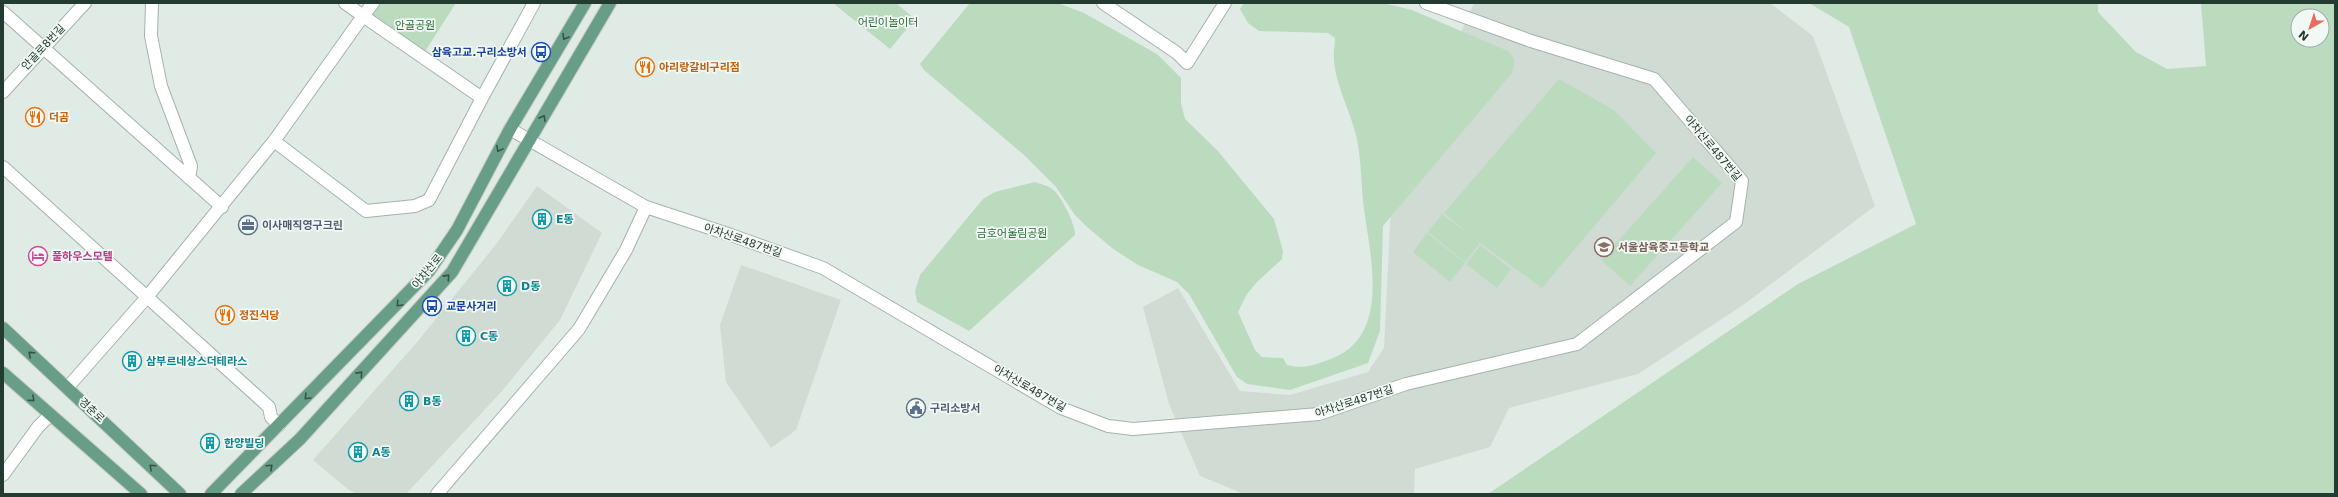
<svg xmlns="http://www.w3.org/2000/svg" width="2338" height="497" viewBox="0 0 2338 497" font-family="'DejaVu Sans','Noto Sans KR',sans-serif">
	<style>
		.built { fill: #d0dbd4 }
		.green { fill: #bbdbbf; fill-rule: evenodd }
		.lines { fill: none; stroke-linecap: round; stroke-linejoin: round }
		.street-casing { stroke: #a4b3ab; stroke-width: 14 }
		.primary-casing { stroke: #c1c8c5; stroke-width: 14 }
		.street { stroke: #fff; stroke-width: 12 }
		.primary { stroke: #689e87; stroke-width: 12 }
		.oneway { stroke: #345446 }
		.labels { text-anchor: middle; stroke-width: 3.5; stroke-linejoin: round; paint-order: stroke }
		.park-label { font-size: 11px; fill: #2f6f3e; stroke: #f2f8f4 }
		.street-label { font-size: 11px; fill: #233b30; stroke: #f2f8f4 }
		.transit-label { font-size: 11px; font-weight: bold; fill: #164399; stroke: #f2f8f4; text-anchor: end }
		.food-label { font-size: 11px; font-weight: bold; fill: #c56008; stroke: #f2f8f4; text-anchor: start }
		.culture-label { font-size: 11px; font-weight: bold; fill: #0d838f; stroke: #f2f8f4; text-anchor: start }
		.service-label { font-size: 11px; font-weight: bold; fill: #4e5e75; stroke: #f2f8f4; text-anchor: start }
		.education-label { font-size: 11px; font-weight: bold; fill: #785e54; stroke: #f2f8f4; text-anchor: start }
		.hotel-label { font-size: 11px; font-weight: bold; fill: #b23c85; stroke: #f2f8f4; text-anchor: start }
	</style>
	<rect width="100%" height="100%" fill="#e1ebe5"/>
	<path class="built" d="M1474,3h296l43,33 62,170 -132,99 -105,69 -129,34 -19,39 -75,22 -1,25h-170l-44,-18 -31,-72 -26,-97 35,-19 62,103 50,4 78,-23 16,-24 8,-162z
		M537,186l65,47 -42,87 -57,70 -97,104h-49l-8,-4 -36,-30 105,-119 79,-98z
		M741,265l100,35 -45,130 -25,18 -45,-66 -6,-57z"/>
	<path class="green" d="M373,3h83l-34,53 -59,-40z
		M833,3h63l19,16 -25,30z
		M970,3h88l26,10 73,41 24,24v25l4,16 32,31 57,69 9,32 -1,8 -25,23 -10,12 -9,18 17,38 7,7 21,1 4,7c17,4 24,1 41,-5 66,-22 41,-107 35,-159 -2,-22 -2,-44 -7,-66 -5,-21 -22,-55 -22,-76 -1,-7 1,-14 1,-21l-7,-5 -69,-2 -11,-8 -8,-14 4,-6h139l29,7 98,42 5,9 -3,12 -129,153 -3,105 -12,32 -78,27 -43,-6 -10,-7 -48,-83 -12,-12 -39,-17 -26,-17 -26,-22 -11,-11 -19,-28 -32,-32 -100,-85 -4,-6z
		M1809,3h289v9l38,40 31,17 39,-3 -5,-63h134v491h-847l310,-210 118,-60 -67,-197zM2298,16h24v24h-24z
		M1559,79l55,31 42,43 -114,135 -62,-45 -15,19 -37,-30 14,-18 30,23 -28,-24z
		M1693,157l29,26 -92,103 -29,-26z
		M1035,182c5,2 11,3 16,6 9,5 25,37 24,47l-106,96 -52,-29 -2,-11 5,-16 63,-76 12,-7z
		M1427,233l38,30 -15,19 -37,-30z
		M1480,245l31,24 -14,19 -31,-24z"/>
	<g class="lines">
		<g class="street-casing">
			<path id="street" d="M152,3l-1,33 10,50 30,80 -2,12
				M345,3l18,13 10,-13
				M1103,3l74,50 10,10 38,-60
				M3,12l219,195
				M3,92l82,-89
				M482,98l-119,-82 -89,125 92,70 49,-5 14,-6 53,-102 52,-95
				M510,129l136,78 85,28 92,33 238,140 47,18 25,3 186,-15 87,-30 171,-40 159,-122 6,-41 -88,-102 -123,-38 -105,-38
				M3,167l266,240 2,10 8,8
				M68,387l79,-90 127,-156
				M3,475l35,-48 12,-12
				M437,494l142,-165 47,-79 20,-43"/>
		</g>
		<g class="primary-casing">
			<path id="primary" d="M3,328l177,166
				M3,373l138,121
				M211,494l218,-223 28,-41 53,-101 75,-126
				M241,494l59,-55 152,-167 158,-269"/>
		</g>
		<use href="#street" class="street"/>
		<use href="#primary" class="primary"/>
	</g>
	<defs><path id="oneway-chevron" d="M-2-3.5L2.5 0L-2 3.5" fill="none" stroke-width="1.6" stroke-linecap="round" stroke-linejoin="round"/></defs>
	<g class="oneway">
		<use href="#oneway-chevron" transform="translate(565 37) rotate(121)"/>
		<use href="#oneway-chevron" transform="translate(543 118) rotate(-60)"/>
		<use href="#oneway-chevron" transform="translate(499 149) rotate(118)"/>
		<use href="#oneway-chevron" transform="translate(447 277) rotate(-48)"/>
		<use href="#oneway-chevron" transform="translate(399 304) rotate(133)"/>
		<use href="#oneway-chevron" transform="translate(31 354) rotate(-138)"/>
		<use href="#oneway-chevron" transform="translate(360 374) rotate(-48)"/>
		<use href="#oneway-chevron" transform="translate(307 397) rotate(135)"/>
		<use href="#oneway-chevron" transform="translate(32 399) rotate(42)"/>
		<use href="#oneway-chevron" transform="translate(152 467) rotate(-137)"/>
		<use href="#oneway-chevron" transform="translate(270 467) rotate(-43)"/>
	</g>
	<defs>
		<g id="bus-ring" transform="scale(1)"><circle r="9.5" fill="#f2f8f4" stroke="#1a4fb4" stroke-width="1.5"/><path d="M-5-6H5V4H4V6H2V4H-2V6H-4V4H-5ZM-3.5-4V0h7V-4ZM-3.5 1.2v1.5H-2V1.2ZM2 1.2v1.5H3.5V1.2Z" fill="#1a4fb4"/></g>
		<g id="restaurant-ring" transform="scale(1)"><circle r="9.5" fill="#f2f8f4" stroke="#e8710a" stroke-width="1.5"/><path d="M-5-6h1v4h1v-4h1v4h1v-4h1v5L-1.5 .5V6h-2V.5L-5-1ZM5-6V6H3V1.5H1.5Q1.5-4 5-6Z" fill="#e8710a"/></g>
		<g id="building-ring" transform="scale(1)"><circle r="9.5" fill="#f2f8f4" stroke="#0f9aa8" stroke-width="1.5"/><path d="M-4-6H4V6H1V3H-1V6H-4ZM-2.5-4.3h1.7v1.8h-1.7ZM.8-4.3h1.7v1.8H.8ZM-2.5-1h1.7V.8h-1.7ZM.8-1h1.7V.8H.8Z" fill="#0f9aa8"/></g>
		<g id="office-ring" transform="scale(1)"><circle r="9.5" fill="#f2f8f4" stroke="#5c6f8a" stroke-width="1.5"/><path d="M-6-3h4V-5.5h4V-3h4V5H-6ZM-1-4.5V-3h2v-1.5ZM-6 0V1H6V0Z" fill="#5c6f8a"/></g>
		<g id="school-ring" transform="scale(1)"><circle r="9.5" fill="#f2f8f4" stroke="#8d6e63" stroke-width="1.5"/><path d="M0-5L7-2L0 1L-7-2ZM-4 1L0 2.5L4 1V4Q0 6-4 4Z" fill="#8d6e63"/></g>
		<g id="hotel-ring" transform="scale(1)"><circle r="9.5" fill="#f2f8f4" stroke="#d1479c" stroke-width="1.5"/><path d="M-6-4.5h1.5V1H6V5H4.5V3h-9V5H-6ZM-4 0a1.8 1.8 0 1 1 3.6 0ZM.5 0V-2.5h3Q6-2.5 6 0Z" fill="#d1479c"/></g>
		<g id="civic-ring" transform="scale(1)"><circle r="9.5" fill="#f2f8f4" stroke="#5c6f8a" stroke-width="1.5"/><path d="M-.6-6.5H3V-4.5H.6V-3L4-1V1h2V6H-6V1h2V-1L-.6-3ZM-1.2 2.5V6h2.4V2.5Z" fill="#5c6f8a"/></g>
	</defs>
	<g fill-rule="evenodd">
		<use href="#bus-ring" x="541" y="52"/>
		<use href="#restaurant-ring" x="645" y="67"/>
		<use href="#restaurant-ring" x="35" y="117"/>
		<use href="#building-ring" x="542" y="219"/>
		<use href="#office-ring" x="248" y="225"/>
		<use href="#school-ring" x="1604" y="247"/>
		<use href="#hotel-ring" x="38" y="256"/>
		<use href="#building-ring" x="507" y="286"/>
		<use href="#bus-ring" x="432" y="306"/>
		<use href="#restaurant-ring" x="225" y="315"/>
		<use href="#building-ring" x="466" y="336"/>
		<use href="#building-ring" x="132" y="361"/>
		<use href="#building-ring" x="409" y="401"/>
		<use href="#civic-ring" x="916" y="408"/>
		<use href="#building-ring" x="210" y="443"/>
		<use href="#building-ring" x="358" y="452"/>
	</g>
	<g class="labels">
		<g class="park-label">
			<text x="888" y="26">어린이놀이터</text>
			<text x="415" y="29">안골공원</text>
			<text x="1012" y="237">금호어울림공원</text>
		</g>
		<g class="street-label">
			<text transform="translate(43 47) rotate(-47)" y="4">안골로8번길</text>
			<text transform="translate(1713 148) rotate(50)" y="4">아차산로487번길</text>
			<text transform="translate(743 240) rotate(19)" y="4">아차산로487번길</text>
			<text transform="translate(427 271) rotate(-51)" y="4">아차산로</text>
			<text transform="translate(1030 388) rotate(30)" y="4">아차산로487번길</text>
			<text transform="translate(1354 401) rotate(-18)" y="4">아차산로487번길</text>
			<text transform="translate(92 410) rotate(43)" y="4">경춘로</text>
		</g>
		<g class="transit-label">
			<text x="527" y="56">삼육고교.구리소방서</text>
			<text x="446" y="310" text-anchor="start">교문사거리</text>
		</g>
		<g class="food-label">
			<text x="659" y="71">아리랑갈비구리점</text>
			<text x="49" y="121">더곰</text>
			<text x="239" y="319">정진식당</text>
		</g>
		<g class="culture-label">
			<text x="556" y="223">E동</text>
			<text x="521" y="290">D동</text>
			<text x="480" y="340">C동</text>
			<text x="146" y="365">삼부르네상스더테라스</text>
			<text x="423" y="405">B동</text>
			<text x="224" y="447">한양빌딩</text>
			<text x="372" y="456">A동</text>
		</g>
		<g class="service-label">
			<text x="262" y="229">이사매직영구크린</text>
			<text x="930" y="412">구리소방서</text>
		</g>
		<g class="education-label">
			<text x="1618" y="251">서울삼육중고등학교</text>
		</g>
		<g class="hotel-label">
			<text x="52" y="260">풀하우스모텔</text>
		</g>
	</g>
	<rect width="2338" height="497" fill="none" stroke="#233b30" stroke-width="8"/>
	<g transform="translate(2310 28) rotate(219)"><circle r="19" fill="#f2f8f4" stroke="#9faca6"/>
	<path d="M0-3L7 15L0 10L-7 15Z" fill="#ea6c61"/>
	<text y="-6" font-size="11" font-weight="bold" text-anchor="middle" fill="#233b30">N</text>
	</g>
</svg>
